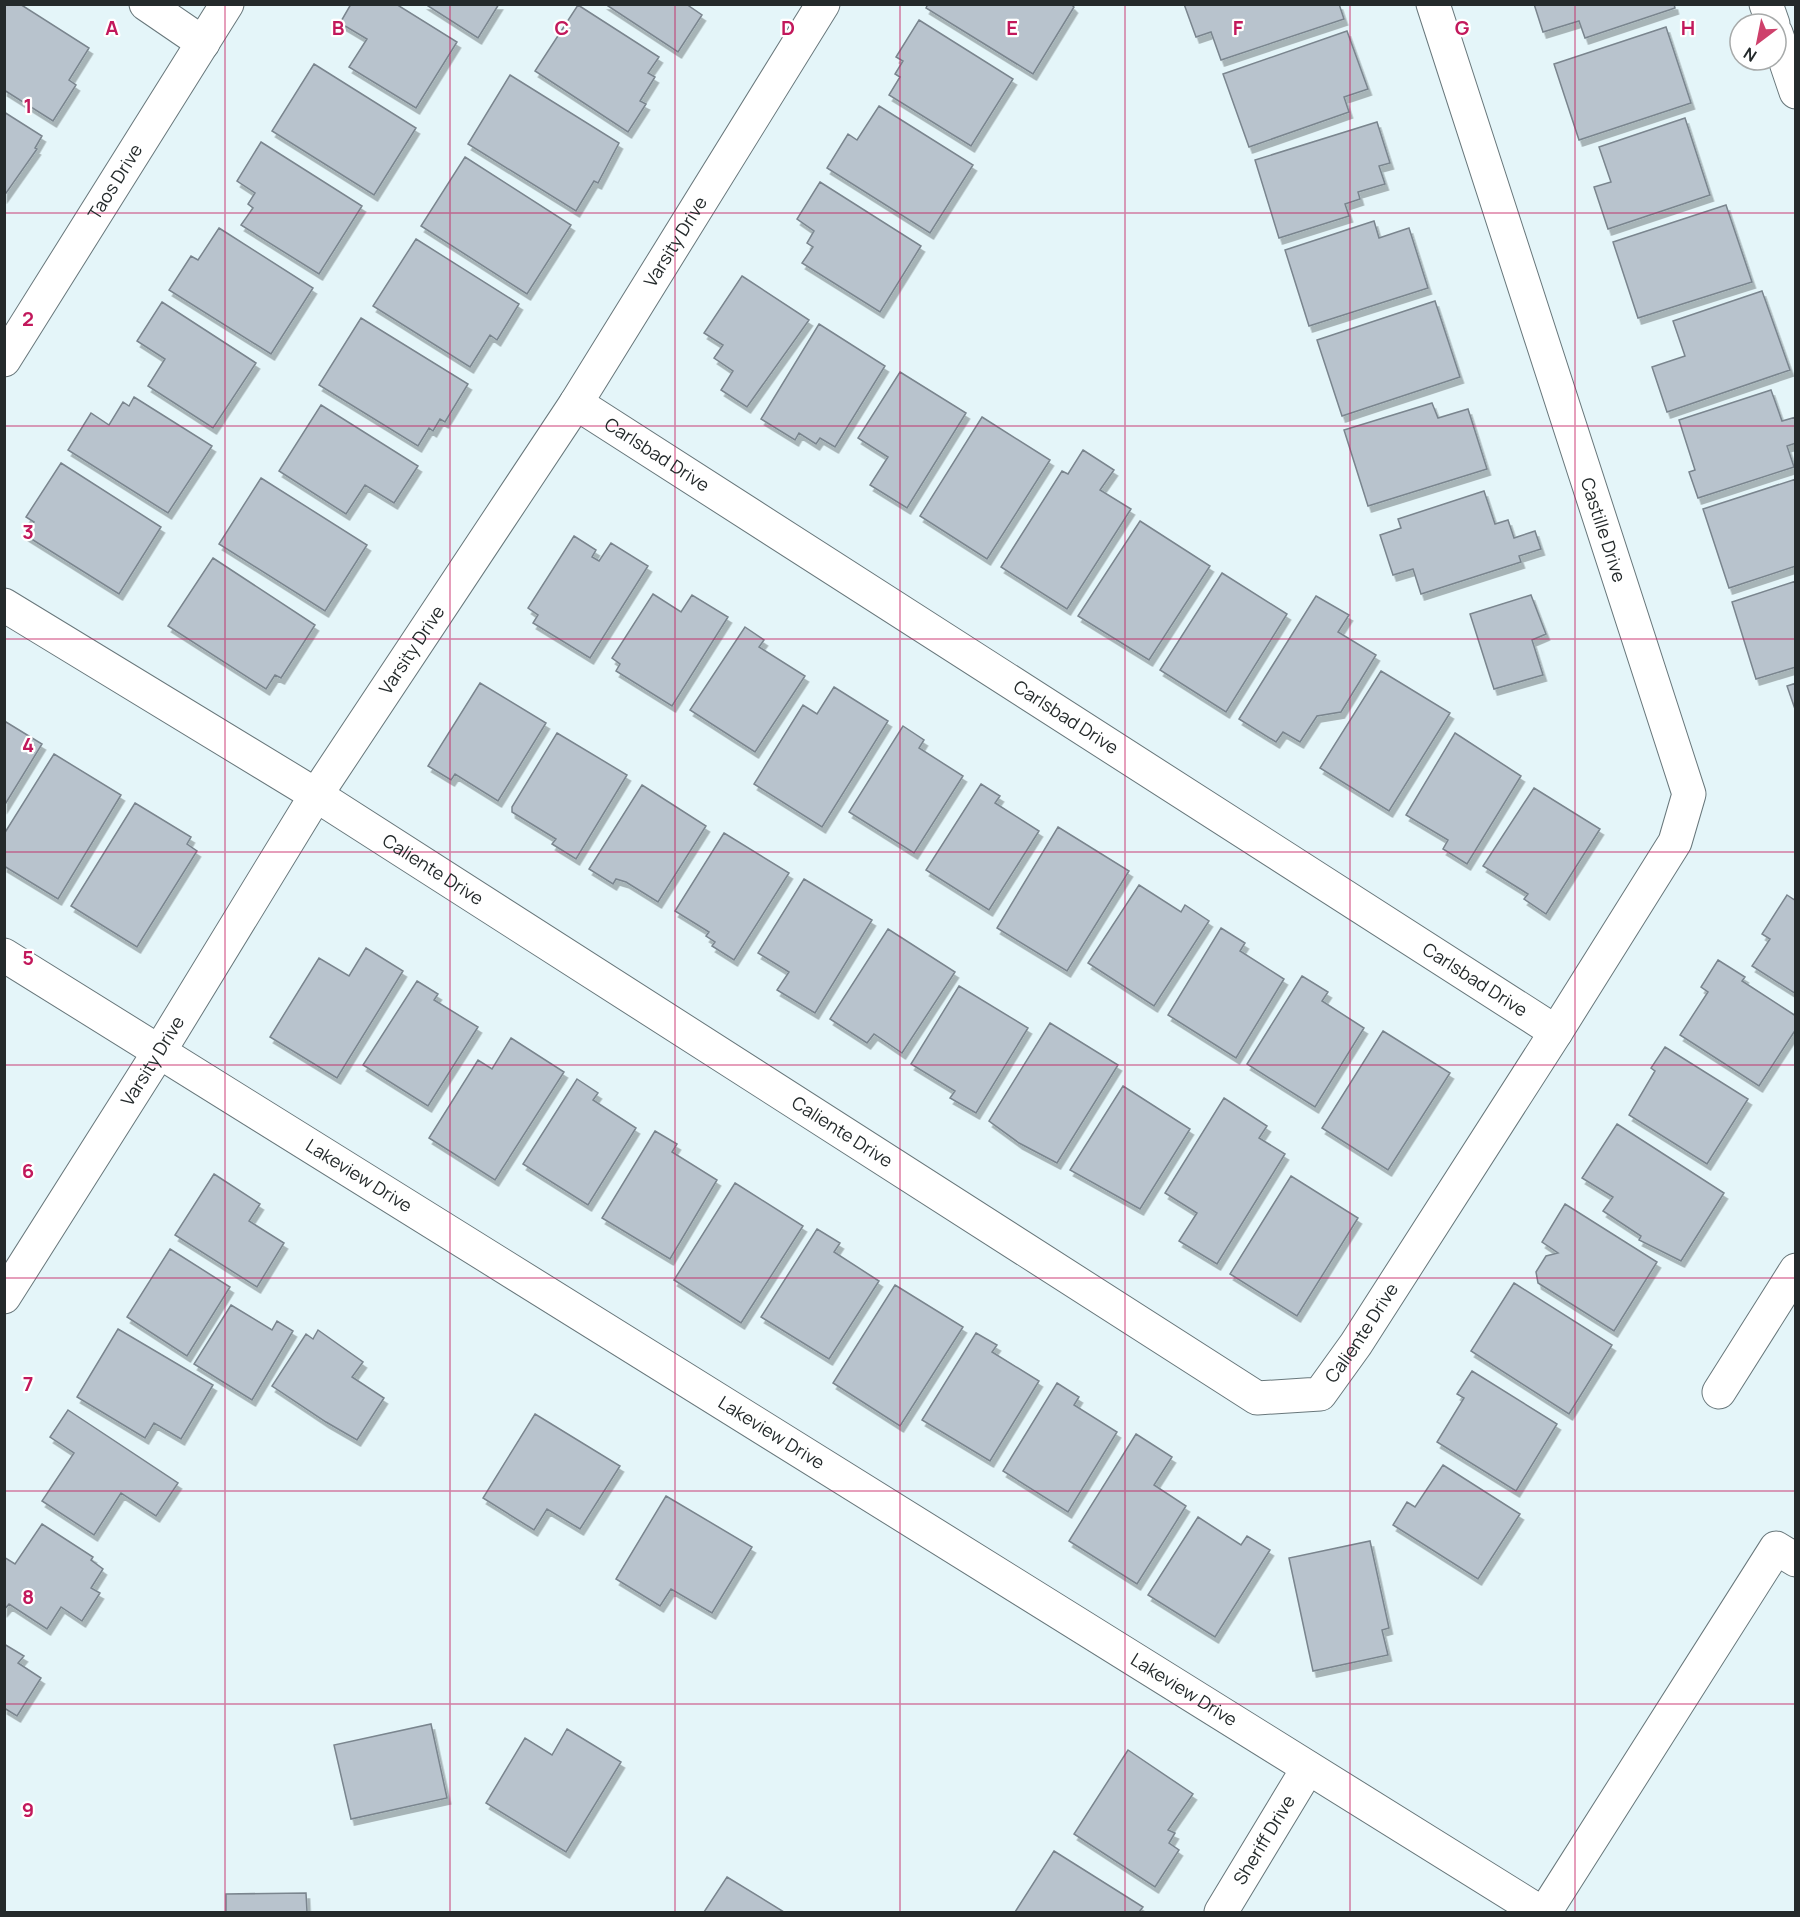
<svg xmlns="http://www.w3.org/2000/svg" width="1800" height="1917" viewBox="0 0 1800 1917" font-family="Manrope,sans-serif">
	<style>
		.building { fill: #b8c3cd; stroke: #7a858e; stroke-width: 1.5; filter: url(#shadow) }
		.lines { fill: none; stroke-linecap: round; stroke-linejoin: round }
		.minor-casing { stroke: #68777b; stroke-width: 35 }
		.major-casing { stroke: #68777b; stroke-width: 35 }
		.minor { stroke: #fff; stroke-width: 33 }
		.major { stroke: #fff; stroke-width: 33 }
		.grid { fill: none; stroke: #c2185b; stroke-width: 1.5; stroke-opacity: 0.55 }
		.labels { text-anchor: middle; stroke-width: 4.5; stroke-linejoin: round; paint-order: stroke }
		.street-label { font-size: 18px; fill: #242a2b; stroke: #fff }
		.grid-label { font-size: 20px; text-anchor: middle; font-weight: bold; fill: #c2185b; stroke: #fff; stroke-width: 4.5; stroke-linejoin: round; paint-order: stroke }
	</style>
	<defs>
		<filter id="shadow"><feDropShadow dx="3.5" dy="6" stdDeviation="0" flood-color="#0004"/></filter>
	</defs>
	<rect width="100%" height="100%" fill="#e4f5f9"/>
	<path class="building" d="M4,4h16l69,44 -20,32 7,5 -23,36 -49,-31z
		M351,4h45l61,38 -41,66 -67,-41 18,-28 -27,-16z
		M425,4h74l-21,34z
		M605,4h81l16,11 -24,37z
		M928,4h143l3,3 -41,67 -107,-66z
		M1184,4h155l5,15 -123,41 -10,-28 -15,5z
		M1534,4h140l1,4 -90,30 -6,-17 -36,11z
		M578,5l81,52 -11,16 7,4 -15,24 6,3 -18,28 -93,-61z
		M919,20l94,59 -42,67 -82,-51 11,-18 -5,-3 8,-13 -7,-4z
		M1666,27l25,76 -112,37 -25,-76z
		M1347,31l21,58 -24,8 5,15 -100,35 -26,-73z
		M314,64l102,64 -42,67 -102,-64z
		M510,75l109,68 -21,40 -4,-2 -18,30 -108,-67z
		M879,106l94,59 -43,68 -103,-65 21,-34 9,6z
		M4,112l38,24 -7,12 2,1 -33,47z
		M1685,118l25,77 -102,34 -14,-42 17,-5 -12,-35z
		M1377,122l13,41 -11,3 6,18 -27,8 2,7 -15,5 4,12 -70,22 -24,-78z
		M261,142l101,64 -43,68 -78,-49 12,-17 -5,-4 7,-11 -18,-12z
		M465,157l106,68 -44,69 -106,-68z
		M820,182l101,64 -41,66 -78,-49 11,-16 -6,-4 7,-12 -17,-12z
		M1726,205l26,77 -114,36 -25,-76z
		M1374,221l5,17 30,-10 19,60 -119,38 -24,-76z
		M219,228l94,60 -42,66 -102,-64 22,-34 7,4z
		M416,239l103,65 -22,36 -7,-5 -20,32 -97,-61z
		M742,276l67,44 -62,87 -26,-17 12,-19 -19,-13 9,-13 -19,-12z
		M1762,291l28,79 -123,42 -15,-45 33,-11 -12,-35z
		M1435,301l25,76 -118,39 -25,-76z
		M162,302l94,61 -43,65 -65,-42 17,-27 -28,-18z
		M361,318l107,66 -23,38 -5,-3 -7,12 -4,-3 -11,18 -99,-61z
		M819,324l66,42 -50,81 -15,-9 -4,6 -17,-11 -4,7 -34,-21z
		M900,372l66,41 -59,95 -37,-23 18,-28 -30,-19z
		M1771,390l11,31 14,-4v26l-9,3 7,21 -96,31 -9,-26 6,-2 -16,-50z
		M134,397l78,49 -44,67 -100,-63 23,-37 18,12 14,-23 6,4z
		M1432,403l6,15 30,-9 19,60 -119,37 -24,-76z
		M321,405l97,61 -24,37 -29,-18 -19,29 -67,-43z
		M982,417l68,43 -63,99 -67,-43z
		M1083,450l31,20 -14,20 31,19 -64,100 -66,-42 61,-96 6,3z
		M61,463l100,64 -42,67 -94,-59 9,-13 -8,-5z
		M261,478l106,67 -42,66 -106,-67z
		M1796,479v87l-67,22 -26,-79z
		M1484,491l11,33 13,-4 6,18 21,-7 6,18 -22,7 2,6 -100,32 -8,-25 -20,6 -13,-40 21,-7 -3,-9z
		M1140,521l70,45 -61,94 -71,-44z
		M574,536l22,14 -4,7 7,4 12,-18 37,23 -58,92 -57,-35 5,-8 -10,-7z
		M213,558l102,67 -34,53 -6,-3 -9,14 -98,-63z
		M1222,573l65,41 -61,98 -66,-42z
		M1796,581v86l-40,12 -24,-77z
		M653,594l28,18 11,-17 36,22 -56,89 -56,-35 4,-7 -8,-6z
		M1531,595l15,39 -14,6 11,35 -49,14 -24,-75z
		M1316,596l33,19 -11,17 38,23 -35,57 -24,4 -17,26 -17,-10 -7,10 -37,-23z
		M745,627l19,13 -5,7 46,29 -50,76 -65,-42z
		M1381,671l69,42 -61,98 -69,-43z
		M480,683l66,40 -48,78 -43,-27 -4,6 -23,-14z
		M1796,683v29l-9,-26z
		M834,687l54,34 -66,106 -68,-43 49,-79 14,9z
		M6,722l36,22 -38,62v-82z
		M903,726l21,14 -5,8 44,28 -49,77 -65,-41z
		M557,733l70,42 -51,84 -24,-15 4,-5 -44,-27v-5z
		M1455,733l66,43 -54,88 -24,-15 5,-9 -42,-25z
		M54,754l67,41 -63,104 -54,-33v-32z
		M981,784l19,12 -5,7 44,28 -50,79 -63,-40z
		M642,785l64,41 -48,76 -32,-20 -10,-3 -3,5 -24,-15z
		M1534,788l66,41 -54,85 -22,-15 4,-5 -45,-28z
		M135,803l56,34 -4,7 10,7 -60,96 -66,-41z
		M1058,827l71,44 -62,100 -70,-43z
		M724,833l65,40 -55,87 -22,-14 3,-4 -9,-6 3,-4 -34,-21z
		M804,879l68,41 -57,93 -38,-23 12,-18 -31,-19z
		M1139,885l42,27 4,-7 24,16 -55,85 -66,-43z
		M1787,895l9,6v93l-44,-28 18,-27 -8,-5z
		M1221,928l24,15 -5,8 44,28 -48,79 -68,-43z
		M888,929l67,43 -53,81 -28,-19 -7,9 -37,-24z
		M366,948l37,23 -66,107 -67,-41 49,-79 30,18z
		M1718,960l27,17 -3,4 54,35v13l-37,57 -79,-51 28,-43 -7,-5z
		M1302,976l26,16 -6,9 42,27 -49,79 -68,-43z
		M417,981l21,13 -4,6 44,27 -50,79 -65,-41z
		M959,986l69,42 -52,85 -26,-15 5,-7 -44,-27z
		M1050,1023l68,42 -61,98 -38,-20 -30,-22z
		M1383,1031l67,42 -62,97 -66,-42z
		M511,1038l53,34 -69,108 -66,-42 49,-78 14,9z
		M1665,1047l83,52 -41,65 -78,-49 26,-44 -4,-3z
		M577,1079l21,14 -5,7 43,28 -48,77 -65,-41z
		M1123,1086l67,43 -50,80 -70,-39z
		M1224,1098l43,28 -8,12 26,16 -68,110 -38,-23 18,-28 -32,-20z
		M1617,1124l107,69 -43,68 -42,-21 2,-4 -38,-25 10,-14 -31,-19z
		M655,1131l22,13 -5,8 45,28 -47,79 -68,-41z
		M214,1174l46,30 -11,17 35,22 -27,44 -82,-52z
		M1291,1176l67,42 -61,98 -67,-42z
		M735,1183l68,43 -62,97 -67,-43z
		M1565,1204l92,58 -43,69 -76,-48 -2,-11 10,-16 12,-3 -16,-11z
		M817,1229l23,14 -6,9 45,29 -50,78 -68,-42z
		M170,1249l60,38 -43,69 -60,-39z
		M1514,1283l98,62 -43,69 -98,-63z
		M895,1285l68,42 -63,99 -67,-43z
		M231,1305l41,25 5,-9 16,10 -41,69 -58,-36z
		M118,1329l95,56 -32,54 -27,-16 -9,15 -68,-41z
		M318,1330l45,32 -11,15 32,21 -27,42 -31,-18 -54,-36 34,-52 7,5z
		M976,1333l21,12 -5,7 47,29 -49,80 -68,-41z
		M1472,1371l85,53 -41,67 -79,-49 27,-44 -7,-4z
		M1057,1383l22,14 -5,8 43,27 -49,80 -65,-41z
		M68,1410l110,73 -22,33 -35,-23 -27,42 -52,-34 32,-48 -24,-16z
		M535,1414l85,52 -40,63 -33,-20 -13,21 -51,-32z
		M1136,1434l36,23 -18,28 32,21 -49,78 -68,-43z
		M1443,1465l77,49 -42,65 -85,-54 14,-23 8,5z
		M666,1496l86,51 -40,66 -41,-24 -11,17 -44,-27z
		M1198,1517l43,28 6,-9 23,14 -55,87 -67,-42z
		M42,1524l51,33 -2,3 12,9 -12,19 9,5 -18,28 -21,-14 -14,22 -38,-25 -5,6v-53l11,7z
		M1370,1541l19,87 -7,2 6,25 -75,16 -24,-113z
		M4,1644l20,12 -6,7 23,15 -24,38 -13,-8z
		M431,1724l16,74 -96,21 -17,-74z
		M567,1729l54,33 -55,90 -80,-49 39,-65 27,17z
		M1128,1750l65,44 -25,36 7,3 -6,10 10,7 -24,37 -81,-53z
		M1054,1851l89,56 -4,5h-124z
		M727,1877l57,35h-80z
		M306,1893l1,19h-81v-18z"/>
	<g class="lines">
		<g class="minor-casing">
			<g id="minor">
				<path d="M146,4l57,39"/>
				<path id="s1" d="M4,360l223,-356"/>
				<path id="s2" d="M576,403l980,629"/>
				<path id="s3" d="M4,605l312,190 941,603 63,-4 36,-50 200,-312 119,-190 14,-48 -256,-790"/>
				<path id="s4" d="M4,955l1536,957"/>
				<path id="s5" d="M4,1297l155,-245 157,-257 260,-392 247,-399"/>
				<path d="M1719,1392l77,-122"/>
				<path id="s6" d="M1221,1912l87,-144"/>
				<path d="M1545,1912l231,-364 20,12"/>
			</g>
		</g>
		<g class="major-casing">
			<path id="major" d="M1766,4l7,20
				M1776,33l20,59"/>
		</g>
		<use href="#minor" class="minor"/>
		<use href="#major" class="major"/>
	</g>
	<path class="grid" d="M225,4v1908M450,4v1908M675,4v1908M900,4v1908M1125,4v1908M1350,4v1908M1575,4v1908M4,213h1792M4,426h1792M4,639h1792M4,852h1792M4,1065h1792M4,1278h1792M4,1491h1792M4,1704h1792"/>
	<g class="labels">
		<g class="street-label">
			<text dy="6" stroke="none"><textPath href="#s1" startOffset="210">Taos Drive</textPath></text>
			<text dy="6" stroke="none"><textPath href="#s5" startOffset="1251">Varsity Drive</textPath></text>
			<text dy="6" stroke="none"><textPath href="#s2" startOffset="96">Carlsbad Drive</textPath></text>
			<text transform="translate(1603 530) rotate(72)" y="6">Castille Drive</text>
			<text dy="6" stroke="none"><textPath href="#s5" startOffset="765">Varsity Drive</textPath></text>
			<text dy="6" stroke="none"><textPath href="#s2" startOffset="582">Carlsbad Drive</textPath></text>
			<text dy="6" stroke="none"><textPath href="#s3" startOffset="504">Caliente Drive</textPath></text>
			<text dy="6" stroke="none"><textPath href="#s2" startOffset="1068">Carlsbad Drive</textPath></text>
			<text dy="6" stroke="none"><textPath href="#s5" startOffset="279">Varsity Drive</textPath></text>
			<text dy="6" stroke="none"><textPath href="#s3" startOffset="990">Caliente Drive</textPath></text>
			<text dy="6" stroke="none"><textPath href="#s4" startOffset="418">Lakeview Drive</textPath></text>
			<text dy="6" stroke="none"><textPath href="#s3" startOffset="1620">Caliente Drive</textPath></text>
			<text dy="6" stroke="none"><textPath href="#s4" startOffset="904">Lakeview Drive</textPath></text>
			<text dy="6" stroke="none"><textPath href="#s4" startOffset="1390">Lakeview Drive</textPath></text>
			<text dy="6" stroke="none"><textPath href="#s6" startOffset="84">Sheriff Drive</textPath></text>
		</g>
	</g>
	<g class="grid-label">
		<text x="112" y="35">A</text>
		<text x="338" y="35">B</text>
		<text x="562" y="35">C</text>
		<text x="788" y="35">D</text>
		<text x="1012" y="35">E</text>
		<text x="1238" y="35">F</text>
		<text x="1462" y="35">G</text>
		<text x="1688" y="35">H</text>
		<text x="28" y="113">1</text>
		<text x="28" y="326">2</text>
		<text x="28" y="539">3</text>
		<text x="28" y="752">4</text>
		<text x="28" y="965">5</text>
		<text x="28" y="1178">6</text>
		<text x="28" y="1391">7</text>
		<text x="28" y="1604">8</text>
		<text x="28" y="1817">9</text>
	</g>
	<rect width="1800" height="1917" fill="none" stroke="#242a2b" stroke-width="12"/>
	<g transform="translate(1758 42) rotate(212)"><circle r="28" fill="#ffffff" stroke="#a7aaaa" stroke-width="1.5"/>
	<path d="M0-4.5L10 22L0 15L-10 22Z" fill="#ce406b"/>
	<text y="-9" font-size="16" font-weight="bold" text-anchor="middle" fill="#242a2b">N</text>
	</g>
</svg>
